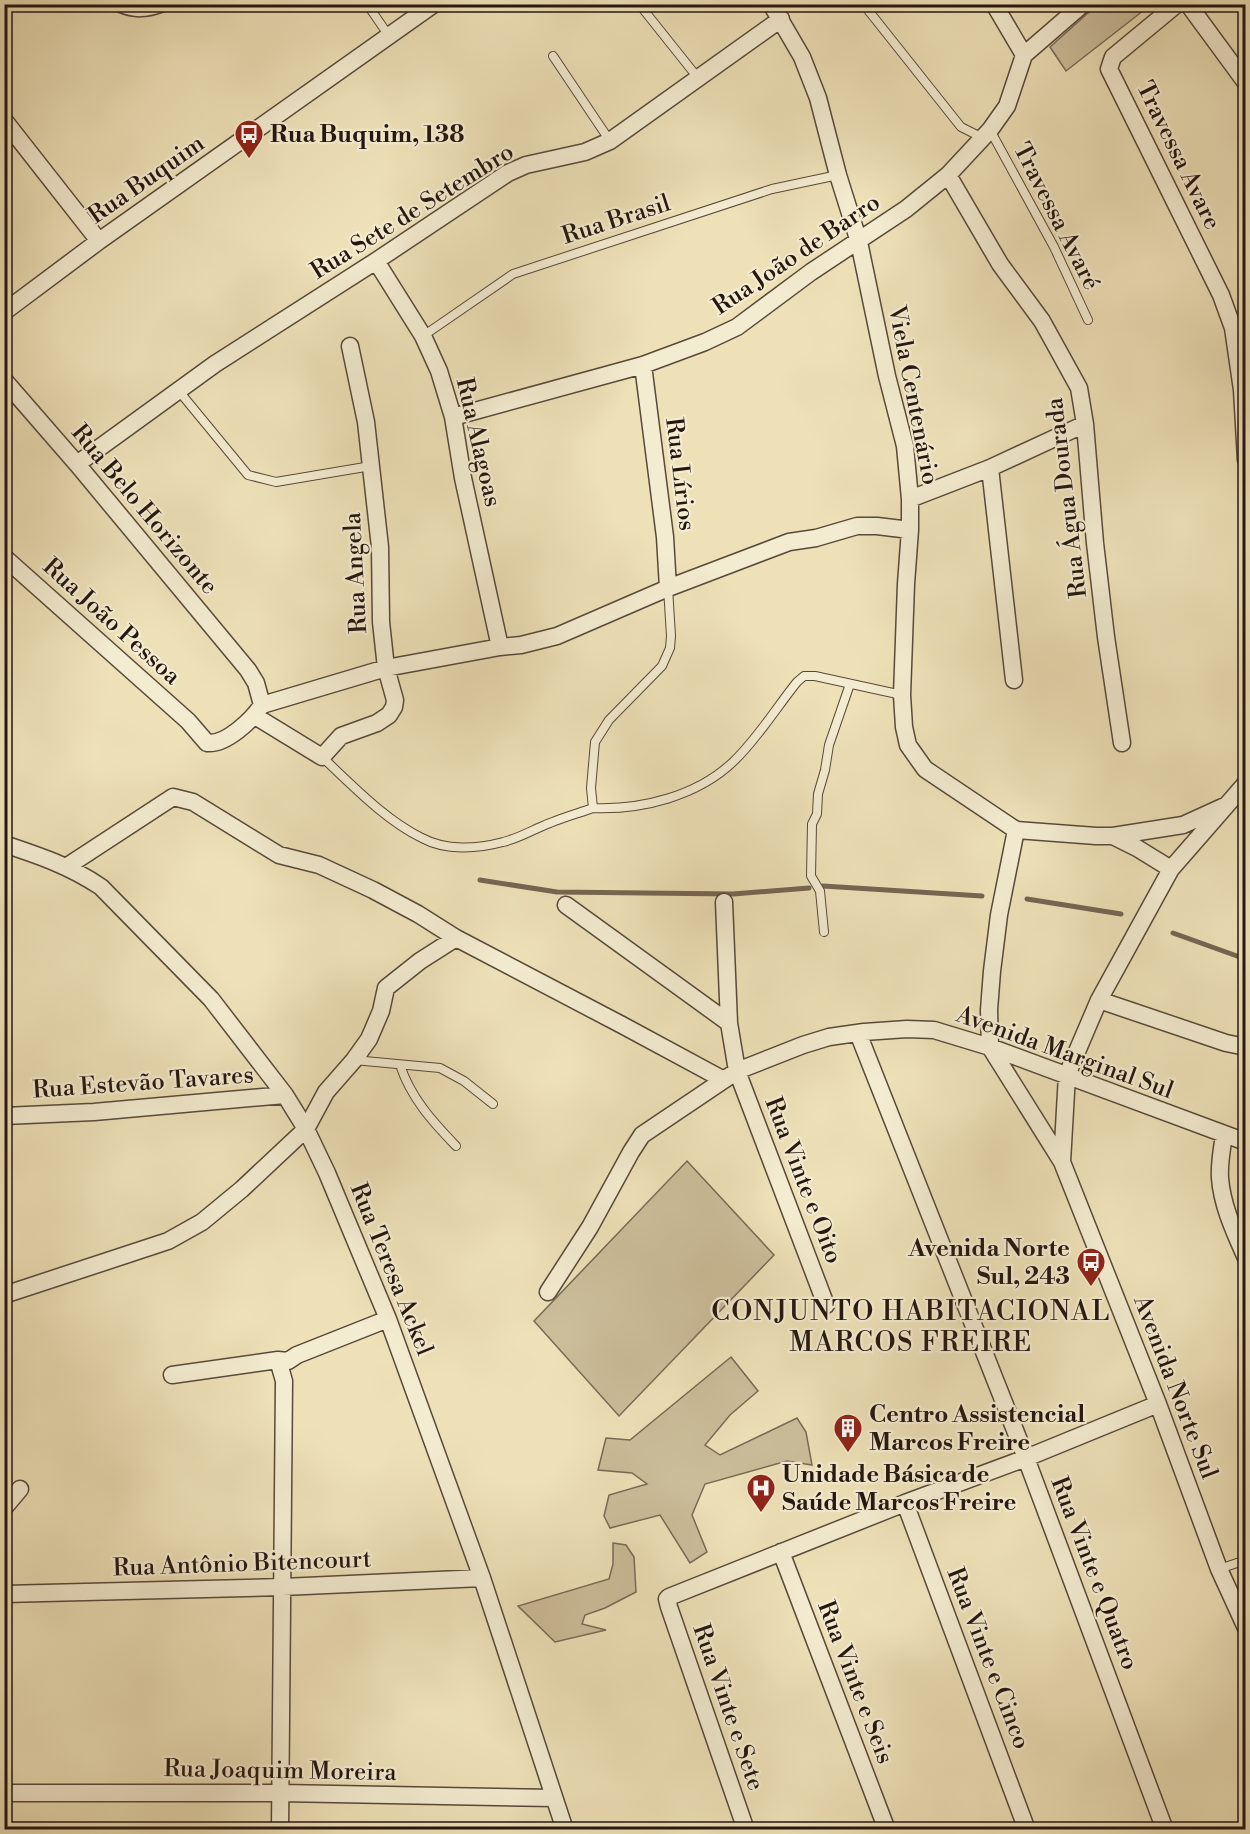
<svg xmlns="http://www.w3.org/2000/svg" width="1250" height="1834" viewBox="0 0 1250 1834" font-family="'Libre Bodoni',serif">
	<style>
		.green { fill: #ccbe9b; stroke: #786a56; stroke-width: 1.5 }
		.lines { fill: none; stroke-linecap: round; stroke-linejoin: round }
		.stream { stroke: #756653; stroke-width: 5 }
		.lane-casing { stroke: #57493a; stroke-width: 10 }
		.street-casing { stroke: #57493a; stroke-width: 19 }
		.lane { stroke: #f4ecd1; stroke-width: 8 }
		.street { stroke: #f4ecd1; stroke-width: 16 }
		.labels { text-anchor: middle; stroke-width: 4.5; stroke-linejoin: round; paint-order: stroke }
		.poi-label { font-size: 24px; font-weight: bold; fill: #251610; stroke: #f4ecd1; text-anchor: start }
		.street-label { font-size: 24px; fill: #251610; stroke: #f4ecd1 }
		.quarter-label { font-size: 27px; letter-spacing: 1.5px; fill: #251610; stroke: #f4ecd1 }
	</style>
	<rect width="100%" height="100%" fill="#eee1b8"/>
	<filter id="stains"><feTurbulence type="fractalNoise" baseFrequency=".00333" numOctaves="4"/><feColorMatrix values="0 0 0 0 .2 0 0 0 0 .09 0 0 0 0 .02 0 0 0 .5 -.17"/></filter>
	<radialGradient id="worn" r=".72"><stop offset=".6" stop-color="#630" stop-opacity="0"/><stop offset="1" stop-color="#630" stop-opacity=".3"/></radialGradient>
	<path class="green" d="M1098,4l50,1v2l-82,64 -16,-24z
		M687,1161l87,94 -155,161 -85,-95z
		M731,1357l27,34 -28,24 -25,30 15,10 77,-37 9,14 6,33 -25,-4 -82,23 -13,31 15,37 -17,11 -30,-48 -50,13 -6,-12 5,-21 38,-11 -15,-11 -34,-3 8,-32 24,2z
		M613,1543l13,2 8,12 2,35 -31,16 -20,7 -3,9 24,6 -51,12 -37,-36 91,-27 4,-15z"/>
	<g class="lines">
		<path class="stream" d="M480,880l77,12 176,2 76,-6
			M823,886l159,10
			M1027,899l94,15
			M1173,933l64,23 9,1"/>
		<g class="lane-casing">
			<path id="lane" d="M367,4l22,32
				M639,4l59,74
				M868,10l93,117 22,11
				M553,56l57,85
				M990,130l64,117 34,73
				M423,336l90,-62 259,-85 66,-14
				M178,390l70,85 28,7 95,-16
				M322,757c30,28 63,63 100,81 24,13 55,11 81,4 17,-4 31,-13 47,-19 14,-6 29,-10 43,-15l-2,-20 4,-46 14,-22 53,-54 8,-18 1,-12 -3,-48
				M593,808c49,2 105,-12 141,-47 24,-23 42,-53 63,-79l7,-6h11l87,19
				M824,932l-4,-41 -9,-15 1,-52 5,-10 1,-20 7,-24 4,-25 21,-61
				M354,1060l86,8 24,13 29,23
				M400,1065c11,33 32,56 56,81
				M1219,1569l27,-9"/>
		</g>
		<g class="street-casing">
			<path id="street" d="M121,4c14,6 25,5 39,0
				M771,4l31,53 16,41 20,77 21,67 28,134 18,70 5,53v31l-4,54 -4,111 2,32 4,18 17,24 91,61 80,6h17l70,-11 44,-20
				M994,4l30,51
				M1177,4l-64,53 -4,12 112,226 12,33 9,62 4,70
				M1188,4l58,79
				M4,120l95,121
				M948,175l52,89 42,57 37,67 6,36 10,119 11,94 16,106
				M376,261l47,75 16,35 14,46 10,61 37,169
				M4,312l95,-71 335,-237
				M643,365l22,172 3,51
				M4,380l73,84 171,206 8,13 6,22c-10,15 -36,40 -55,38l-19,-22 -184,-164
				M453,417l190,-52 62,-23 32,-15 74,-55 95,-63 42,-34 42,-45 17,-24 17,-51 59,-51
				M77,464l138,-100 161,-103 132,-88 18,-8 59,-13 25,-11 171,-122
				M990,468l24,212
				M910,499l80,-31 95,-44
				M262,705l124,-37 114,-21 21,-2 36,-9 111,-48 121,-46 27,-4 41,-12h20l33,4
				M255,716l67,41 19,-21 36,-13 12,-8 5,-8 1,-7 -9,-32 -5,-46 -1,-75 -14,-125 -16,-76
				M1246,783l-75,86 -72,131 -32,75 -5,87 96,242 61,165 27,59
				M1016,830l-17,85 -7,56 -3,39 1,37 72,115
				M1113,836l24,12 34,21
				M4,844c36,12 66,22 97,43l110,112 74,96 21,34 21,44 61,146 94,259 83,252
				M66,867l107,-70 20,5 86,53 40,10 54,25 45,24 38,24 166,87 102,55
				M724,902l5,121 8,48 89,234
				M566,905l163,118
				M1099,1000l127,43 20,4
				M858,1033l168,425 139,372
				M4,1116l90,-4 191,-17
				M1224,1135c-2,14 -5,28 -4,43 2,28 15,55 26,80
				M548,1292l42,-65 41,-75 11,-17 95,-64 66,-26 26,-8 35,-5 43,-3 27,1 56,17 256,95
				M4,1295l164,-54 34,-19 40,-33 64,-60 20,-37 28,-32 15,-21 12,-28 5,-23 34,-27 36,-23
				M172,1375l106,-15
				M905,1503l122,327
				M4,1508l16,-19
				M781,1552l106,278
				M4,1594l279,-7 199,-9
				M4,1793h277l273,5
				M280,1830l4,-449 -6,-21 10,1 9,-6 91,-36
				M746,1830l-77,-223 -2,-8 2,-2 236,-94 121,-45 132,-54"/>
		</g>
		<use href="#lane" class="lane"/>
		<use href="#street" class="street"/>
	</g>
	<defs>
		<g id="bus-pin" transform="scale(1.5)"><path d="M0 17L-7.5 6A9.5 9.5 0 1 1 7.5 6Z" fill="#8f2418" stroke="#f4ecd1"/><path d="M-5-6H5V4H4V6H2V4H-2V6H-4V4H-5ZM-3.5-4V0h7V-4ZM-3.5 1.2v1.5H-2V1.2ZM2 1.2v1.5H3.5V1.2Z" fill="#fff"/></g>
		<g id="building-pin" transform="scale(1.5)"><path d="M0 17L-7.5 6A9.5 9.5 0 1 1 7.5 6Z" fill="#8f2418" stroke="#f4ecd1"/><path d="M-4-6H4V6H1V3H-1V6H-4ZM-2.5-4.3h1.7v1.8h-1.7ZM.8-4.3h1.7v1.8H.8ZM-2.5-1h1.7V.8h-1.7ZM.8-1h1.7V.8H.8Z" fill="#fff"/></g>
		<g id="hospital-pin" transform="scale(1.5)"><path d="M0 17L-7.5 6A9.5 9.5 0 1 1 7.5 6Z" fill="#8f2418" stroke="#f4ecd1"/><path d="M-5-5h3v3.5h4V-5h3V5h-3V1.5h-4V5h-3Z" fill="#fff"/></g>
	</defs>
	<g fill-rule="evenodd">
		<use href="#bus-pin" x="249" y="134"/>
		<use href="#bus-pin" x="1091" y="1262"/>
		<use href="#building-pin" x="848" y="1428"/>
		<use href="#hospital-pin" x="761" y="1488"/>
	</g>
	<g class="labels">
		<g class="poi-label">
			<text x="270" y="142">Rua Buquim, 138</text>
			<text x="1070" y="1256" text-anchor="end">Avenida Norte<tspan x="1070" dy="28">Sul, 243</tspan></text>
			<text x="869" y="1422">Centro Assistencial<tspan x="869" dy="28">Marcos Freire</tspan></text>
			<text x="782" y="1482">Unidade Básica de<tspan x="782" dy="28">Saúde Marcos Freire</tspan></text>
		</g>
		<g class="street-label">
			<text transform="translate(1179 155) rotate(64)" y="8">Travessa Avare</text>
			<text transform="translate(146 179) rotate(-35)" y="8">Rua Buquim</text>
			<text transform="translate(412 211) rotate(-32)" y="8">Rua Sete de Setembro</text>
			<text transform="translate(1057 216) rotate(63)" y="8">Travessa Avaré</text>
			<text transform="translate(616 219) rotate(-18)" y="8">Rua Brasil</text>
			<text transform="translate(796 254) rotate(-34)" y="8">Rua João de Barro</text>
			<text transform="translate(914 395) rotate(79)" y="8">Viela Centenário</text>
			<text transform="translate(479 442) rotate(77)" y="8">Rua Alagoas</text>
			<text transform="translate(681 474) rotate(83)" y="8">Rua Lírios</text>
			<text transform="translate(1066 498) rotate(-97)" y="8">Rua Água Dourada</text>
			<text transform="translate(145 509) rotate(50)" y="8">Rua Belo Horizonte</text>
			<text transform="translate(355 573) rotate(-93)" y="8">Rua Angela</text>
			<text transform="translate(112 621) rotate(42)" y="8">Rua João Pessoa</text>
			<text transform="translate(1065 1052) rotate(20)" y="8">Avenida Marginal Sul</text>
			<text transform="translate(143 1082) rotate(-4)" y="8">Rua Estevão Tavares</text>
			<text transform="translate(804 1180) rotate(69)" y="8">Rua Vinte e Oito</text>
			<text transform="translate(392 1269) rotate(68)" y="8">Rua Teresa Ackel</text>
			<text transform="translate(1176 1387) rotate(69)" y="8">Avenida Norte Sul</text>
			<text transform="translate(242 1563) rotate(-2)" y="8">Rua Antônio Bitencourt</text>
			<text transform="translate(1095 1573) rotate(69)" y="8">Rua Vinte e Quatro</text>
			<text transform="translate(989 1658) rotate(69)" y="8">Rua Vinte e Cinco</text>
			<text transform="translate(856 1682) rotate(69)" y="8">Rua Vinte e Seis</text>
			<text transform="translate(729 1707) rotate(71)" y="8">Rua Vinte e Sete</text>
			<text transform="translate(280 1770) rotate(1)" y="8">Rua Joaquim Moreira</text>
		</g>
		<g class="quarter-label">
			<text x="911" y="1320">CONJUNTO HABITACIONAL<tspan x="911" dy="31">MARCOS FREIRE</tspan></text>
		</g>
	</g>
	<rect width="1250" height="1834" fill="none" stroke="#eee1b8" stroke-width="24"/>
	<rect x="6" y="6" width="1238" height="1822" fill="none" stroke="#251610" stroke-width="3"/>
	<rect x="12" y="12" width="1226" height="1810" fill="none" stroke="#251610" stroke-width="1.5"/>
	<rect width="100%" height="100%" filter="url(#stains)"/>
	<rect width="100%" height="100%" fill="url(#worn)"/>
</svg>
